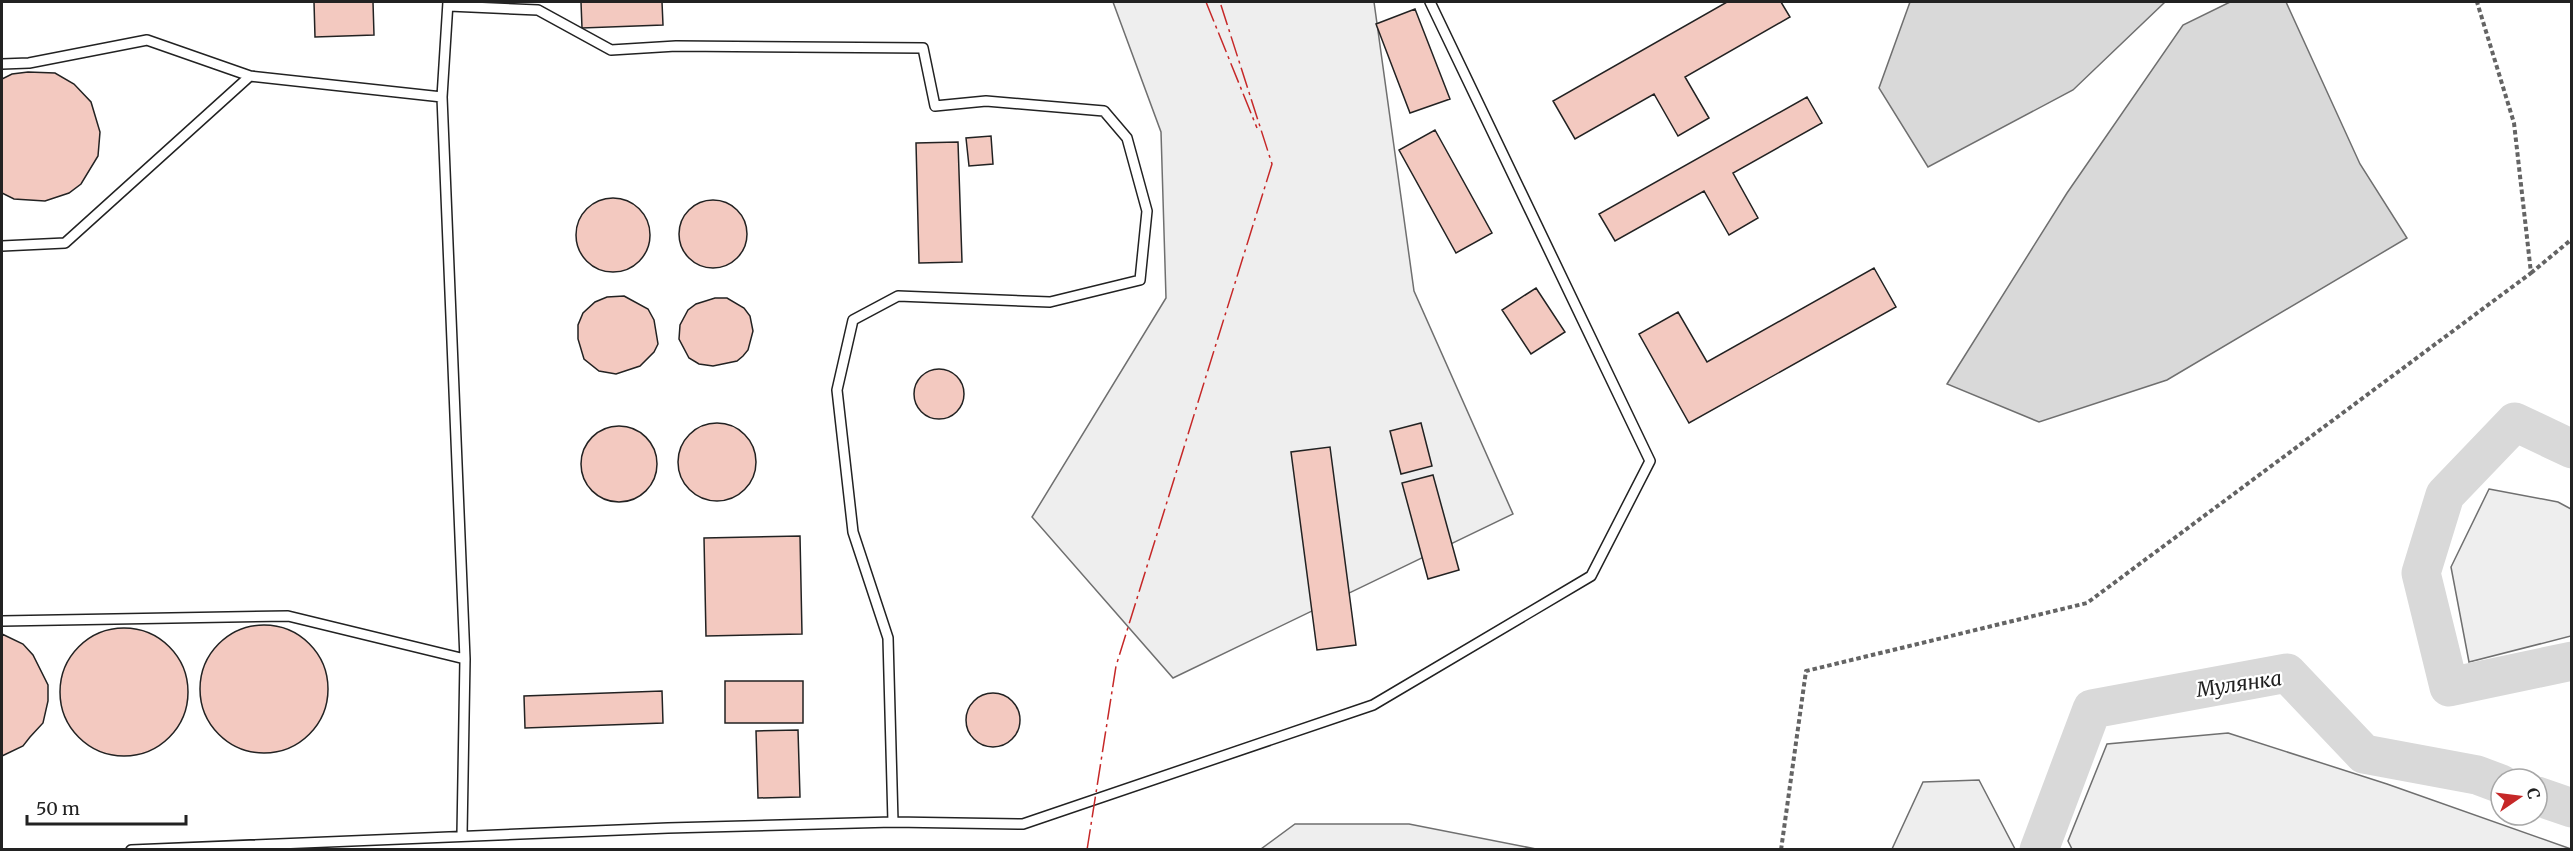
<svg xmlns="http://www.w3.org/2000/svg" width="2573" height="851" viewBox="0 0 2573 851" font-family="Merriweather,serif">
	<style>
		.green { fill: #eee; stroke: #6f6f6f; stroke-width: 1.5 }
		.water { fill: #d9d9d9; stroke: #6f6f6f; stroke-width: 1.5 }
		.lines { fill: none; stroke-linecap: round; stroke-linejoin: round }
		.river { stroke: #d9d9d9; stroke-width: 39 }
		.building { fill: #f3c9c0; stroke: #222; stroke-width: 1.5 }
		.service-casing { stroke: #222; stroke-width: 12 }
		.path { stroke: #646464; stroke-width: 4; stroke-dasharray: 4.5 3; stroke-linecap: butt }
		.service { stroke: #fff; stroke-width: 9 }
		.power { stroke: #c62828; stroke-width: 1.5; stroke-dasharray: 21 4.5 3 4.5; stroke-linecap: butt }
		.labels { text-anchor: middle; stroke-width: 4.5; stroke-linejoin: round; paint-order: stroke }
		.water-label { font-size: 20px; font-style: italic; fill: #222; stroke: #fff }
	</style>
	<rect width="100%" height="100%" fill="#fff"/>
	<path class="green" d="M1113,2h261l40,289 99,223 -340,164 -141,-161 134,-219 -5,-166z
		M2489,489l69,13 13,7v127l-102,26 -18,-95z
		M2228,733l159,51 184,65h-499l-4,-8 39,-97z
		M1979,780l36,69h-123l31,-67z
		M1295,824h114l127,25h-275z"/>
	<path class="water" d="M1910,2h255l-92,88 -145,77 -49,-79z
		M2230,2h56l74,162 47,74 -240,142 -128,42 -92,-38 120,-191 116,-168z"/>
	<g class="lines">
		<path class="river" d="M2572,449l-57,-27 -70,73 -24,78 28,114 123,-26
			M2537,796l35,12
			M2039,850l53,-141 195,-36 77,81 113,21 24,9"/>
	</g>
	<path class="building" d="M314,2h59l1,33 -59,2z
		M581,2h81l1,23 -81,3z
		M1727,2h54l9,15 -105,60 24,41 -31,18 -24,-42 -79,45 -22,-38z
		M1415,9l35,90 -40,14 -34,-89z
		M28,72l27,1 19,11 17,18 9,30 -2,24 -17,28 -12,9 -24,8 -31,-2 -12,-6v-114l10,-5z
		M1807,97l15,26 -89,50 25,45 -29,17 -25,-44 -89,50 -16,-27z
		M1435,130l57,103 -36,20 -57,-103z
		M991,136l2,28 -24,2 -3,-28z
		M958,142l4,120 -43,1 -3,-120z
		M576 235a37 37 0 1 1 74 0a37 37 0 1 1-74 0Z
		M679 234a34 34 0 1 1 68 0a34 34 0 1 1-68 0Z
		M1874,268l22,39 -207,116 -50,-89 39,-22 29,50z
		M1536,288l29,44 -34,22 -29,-44z
		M624,296l24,13 6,11 4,24 -4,8 -14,14 -24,8 -17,-3 -15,-12 -6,-20v-14l5,-12 12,-11 12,-5z
		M715,298h12l17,10 6,8 3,15 -5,19 -5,6 -6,5 -24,5 -14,-2 -10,-6 -10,-19 1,-14 8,-15 8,-6z
		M914 394a25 25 0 1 1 50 0a25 25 0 1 1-50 0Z
		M678 462a39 39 0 1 1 78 0a39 39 0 1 1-78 0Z
		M1421,423l11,43 -31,8 -11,-43z
		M581 464a38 38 0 1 1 76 0a38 38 0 1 1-76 0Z
		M1330,447l26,198 -39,5 -26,-198z
		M1433,475l26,95 -31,9 -26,-96z
		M800,536l2,98 -96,2 -2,-98z
		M200 689a64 64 0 1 1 128 0a64 64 0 1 1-128 0Z
		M60 692a64 64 0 1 1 128 0a64 64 0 1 1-128 0Z
		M2,634l21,10 10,11 15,30v16l-5,22 -13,14 -7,9 -21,10z
		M725,681h78v42h-78z
		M662,691l1,32 -138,5 -1,-32z
		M966 720a27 27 0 1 1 54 0a27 27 0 1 1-54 0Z
		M798,730l2,67 -42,1 -2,-67z"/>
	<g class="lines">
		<g class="service-casing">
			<path id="service" d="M448,2l-6,95 23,562 -3,176
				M449,6l89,4 73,40 65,-4 247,2 12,58 51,-5 118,10 23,27 20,73 -7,69 -90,22 -152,-6 -45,24 -16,70 16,142 35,106 5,184
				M2,64l27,-1 118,-23 103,36 192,21
				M2,246l63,-3 185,-167
				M2,621l286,-5 177,43
				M131,850l537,-22 225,-6 130,2 350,-119 218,-129 59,-115 -220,-459"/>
		</g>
		<path class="path" d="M2531,273l41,-34
			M1781,850l25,-179 281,-68 444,-330 -17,-150 -37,-121"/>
		<use href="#service" class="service"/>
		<path class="power" d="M1206,2l51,126
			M1087,850l29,-184 156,-502 -52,-162"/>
	</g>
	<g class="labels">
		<g class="water-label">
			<text transform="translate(2239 684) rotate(-8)" y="7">Мулянка</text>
		</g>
	</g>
	<rect width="2573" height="851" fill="none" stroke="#222222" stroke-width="6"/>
	<g transform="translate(2519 797) rotate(76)"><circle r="28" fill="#ffffff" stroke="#a7a7a7" stroke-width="1.5"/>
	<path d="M0-4.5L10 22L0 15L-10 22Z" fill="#c62828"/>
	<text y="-9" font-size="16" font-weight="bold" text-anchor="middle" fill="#222222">С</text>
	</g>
	<path d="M27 815v9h159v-9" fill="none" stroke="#222222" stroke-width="3"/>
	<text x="36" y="815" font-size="18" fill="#222222" stroke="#ffffff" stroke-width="4.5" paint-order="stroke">50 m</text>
</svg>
